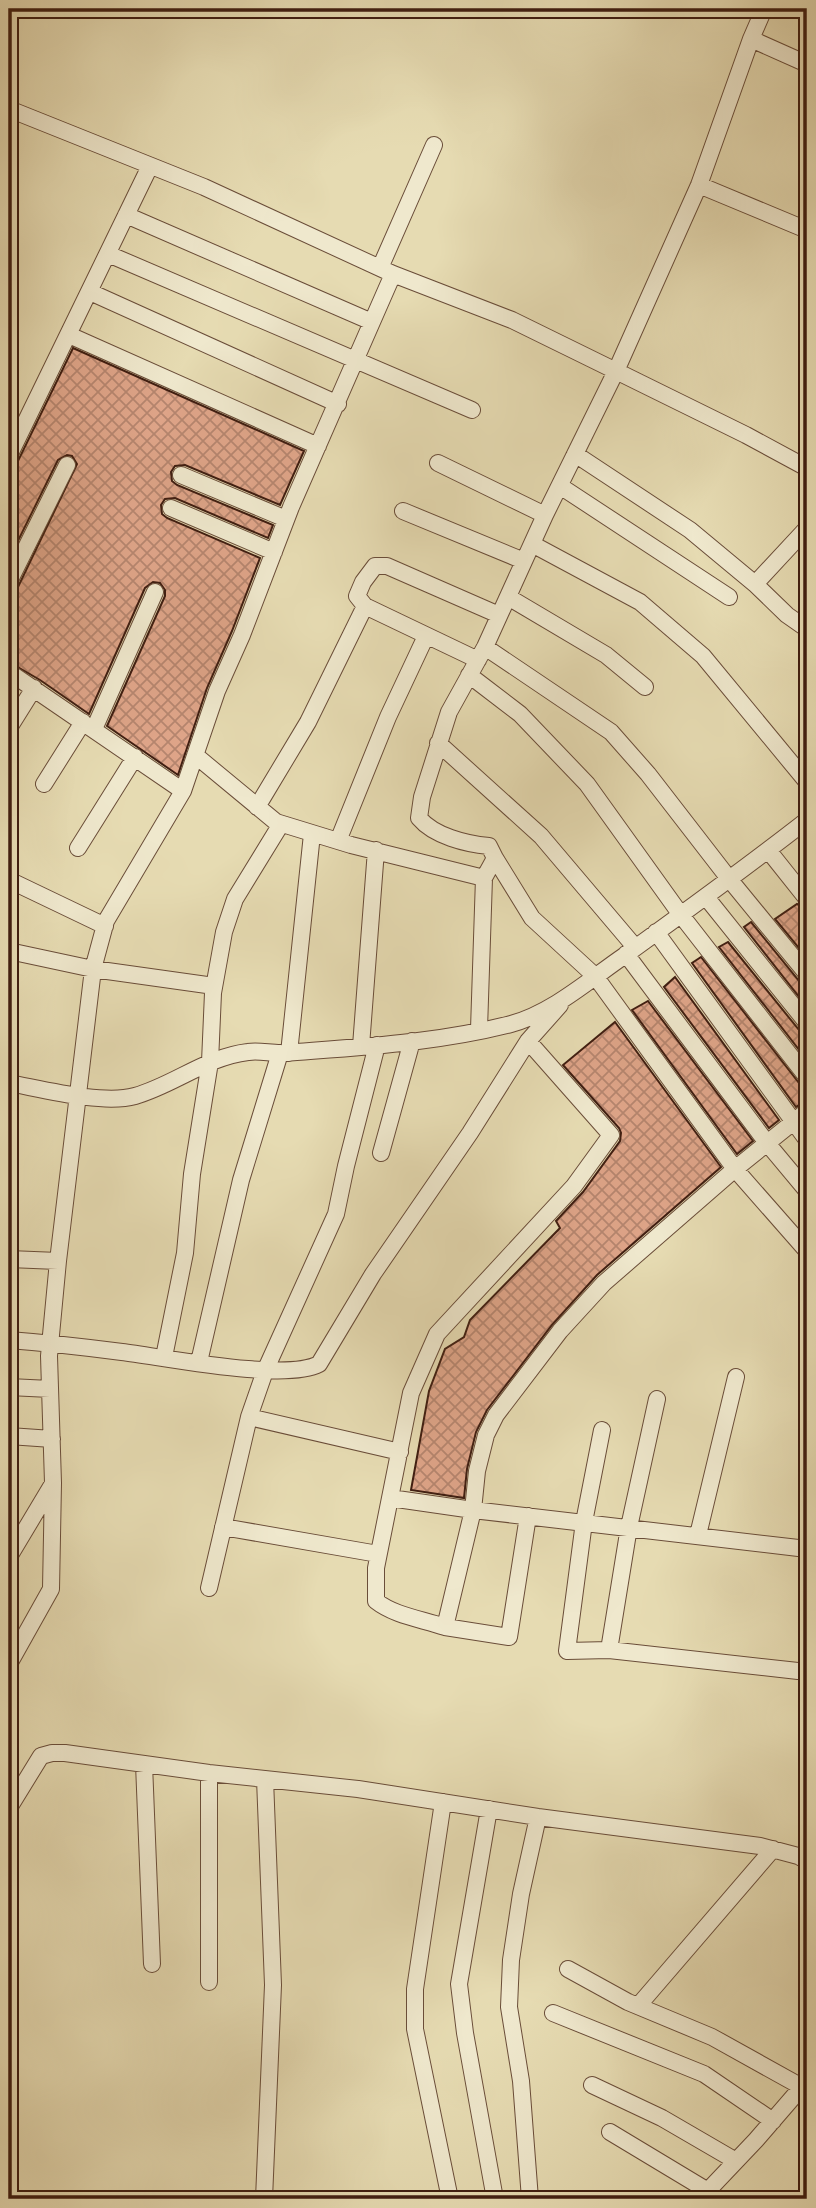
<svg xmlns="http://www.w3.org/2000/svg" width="816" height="2208" viewBox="0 0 816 2208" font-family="'Old Standard TT',serif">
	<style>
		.building { fill: url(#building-cross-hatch); stroke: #401e11; stroke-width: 2 }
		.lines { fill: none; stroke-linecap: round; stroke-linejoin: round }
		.street-casing { stroke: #6a4d39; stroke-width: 18 }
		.street { stroke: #efe8cd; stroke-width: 16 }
	</style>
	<defs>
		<pattern id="building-cross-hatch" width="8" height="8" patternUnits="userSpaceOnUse" patternTransform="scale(1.75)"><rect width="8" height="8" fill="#dea488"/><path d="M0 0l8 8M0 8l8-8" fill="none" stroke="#b5856e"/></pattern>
	</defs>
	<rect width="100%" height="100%" fill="#e6dbb2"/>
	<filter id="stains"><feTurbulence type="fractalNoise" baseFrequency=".00286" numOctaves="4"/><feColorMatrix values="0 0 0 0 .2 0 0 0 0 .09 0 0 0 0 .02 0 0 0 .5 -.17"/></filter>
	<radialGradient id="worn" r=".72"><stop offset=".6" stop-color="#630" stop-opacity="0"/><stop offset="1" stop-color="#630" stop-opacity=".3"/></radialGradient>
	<path class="building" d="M73,348l231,103 -24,54 -95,-40 -10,1 -4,6 1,9 5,4 96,40 -5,13 -93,-40 -10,1 -4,6 1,9 5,4 93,40 -28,73 -25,57 -29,87 -71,-49 58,-130v-6l-5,-7 -7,-1 -8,6 -56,126 -49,-34 -31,-18v-70l9,-5 59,-123 -5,-8 -5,-1 -9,5 -49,99v-90l9,-8z
		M797,904l10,5v49l-32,-39z
		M751,922l48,59 8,3v23l-63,-80z
		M728,942l71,88 8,3v27l-88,-113z
		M701,957l98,126 8,4v14l-11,6 -104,-144z
		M675,977l104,143 -10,8 -105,-141z
		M648,1001l105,140 -16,13 -105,-144z
		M615,1022l106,145 -124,108 -45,50 -65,85 -11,22 -9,37 -3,29 -53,-8 18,-99 16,-42 19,-12 6,-17 90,-92 -4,-7 27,-29 37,-51 1,-8 -2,-5 -56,-63z"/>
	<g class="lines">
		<g class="street-casing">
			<path id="street" d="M764,9l-13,30 -52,146 -83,186 130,64 61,33
				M751,39l56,25
				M9,109l195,78 189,87 119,46 104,51 -71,144 -60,132 -36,65 -27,85 -3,21c15,18 47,26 70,28l6,12 -11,20 -5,151
				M699,185l108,45
				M126,215l246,107
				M108,254l364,156
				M380,268l54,-123
				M90,292l248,112
				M69,335l249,111
				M575,454l115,76 65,54 32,31 20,14
				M9,456l141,-290
				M438,463l107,52
				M181,475l105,44
				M560,486l169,111
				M171,508l103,44
				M403,511l121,50
				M532,544l108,58 63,54 104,126
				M9,582l58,-117
				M755,584l52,-56
				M508,597l98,58 39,32
				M485,647l126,85 37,42 82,106 77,94
				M478,660l-113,-54 -8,-10 6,-14 12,-16h12l112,49
				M9,672l174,119
				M469,675l51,39 67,70 94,131 126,162
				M9,728l25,-40
				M94,729l61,-137
				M438,743l103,93 94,111
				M195,755l81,67 75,23 133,33
				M44,784l39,-62
				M257,807l51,-85 57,-116
				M338,841l50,-124 38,-81
				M78,848l57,-91
				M768,850l39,49
				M495,858l37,60 63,58 140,193 72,82
				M9,880l96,46
				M706,897l101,126
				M656,932l151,208
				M9,951l84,18 121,17
				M626,954l141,189 40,48
				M361,1046l15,-196
				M289,1053l23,-219
				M9,1083c33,6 94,22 126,13 39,-11 71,-39 113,-44 12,-2 24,2 37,1 75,-6 152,-10 226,-29 41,-11 78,-44 113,-68 62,-45 123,-89 183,-136
				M381,1153l31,-112
				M9,1259l49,2
				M9,1340c38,3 75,7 113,12 42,5 163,30 197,12l54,-90 97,-141 58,-92 32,-36
				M164,1357l21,-104 7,-79 18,-112 3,-69 11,-61 11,-33 46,-75
				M199,1362l42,-182 39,-127
				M9,1387l41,2
				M249,1417l151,35
				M602,1430l-18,92 -17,129 42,-1 198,22
				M9,1436l43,3
				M390,1498l83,12 334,39
				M528,1516l-19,121 -64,-10 28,-117 4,-39 9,-36 10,-20 64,-84 44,-48 131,-114 72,-58
				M223,1527l155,27
				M698,1535l38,-158
				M9,1557l43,-72
				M209,1588l40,-171 16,-46 71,-157 10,-48 31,-121
				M445,1627c-23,-8 -50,-11 -69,-26v-33l35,-175 26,-59 137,-148 37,-51 -83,-94
				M609,1650l20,-123 28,-128
				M9,1664l42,-75 2,-106 -4,-127 9,-95 35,-292 13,-48 77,-130 34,-100 25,-56 49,-128 102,-233
				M144,1764l8,200
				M443,1802l-28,187v40l35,170
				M9,1808l32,-52 11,-3h13l144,20 149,16 180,28 222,29 38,10 9,5
				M489,1809l-30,175 6,49 30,166
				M568,1969l60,33 84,35 90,50
				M209,1982v-209
				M638,2006l135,-157
				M553,2013l151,61 69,47
				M592,2085l70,33 74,43
				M610,2132l98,59
				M264,2199l9,-214 -8,-206
				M530,2199l-9,-118 -12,-74 2,-47 10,-66 17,-77
				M700,2199l56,-59 51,-59"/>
		</g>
		<use href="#street" class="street"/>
	</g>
	<rect width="816" height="2208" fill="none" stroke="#e6dbb2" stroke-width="35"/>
	<rect x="10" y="10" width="795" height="2187" fill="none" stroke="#401e11" stroke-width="3.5"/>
	<rect x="18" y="18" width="781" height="2173" fill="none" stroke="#401e11" stroke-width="2"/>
	<rect width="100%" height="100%" filter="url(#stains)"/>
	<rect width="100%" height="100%" fill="url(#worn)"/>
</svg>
